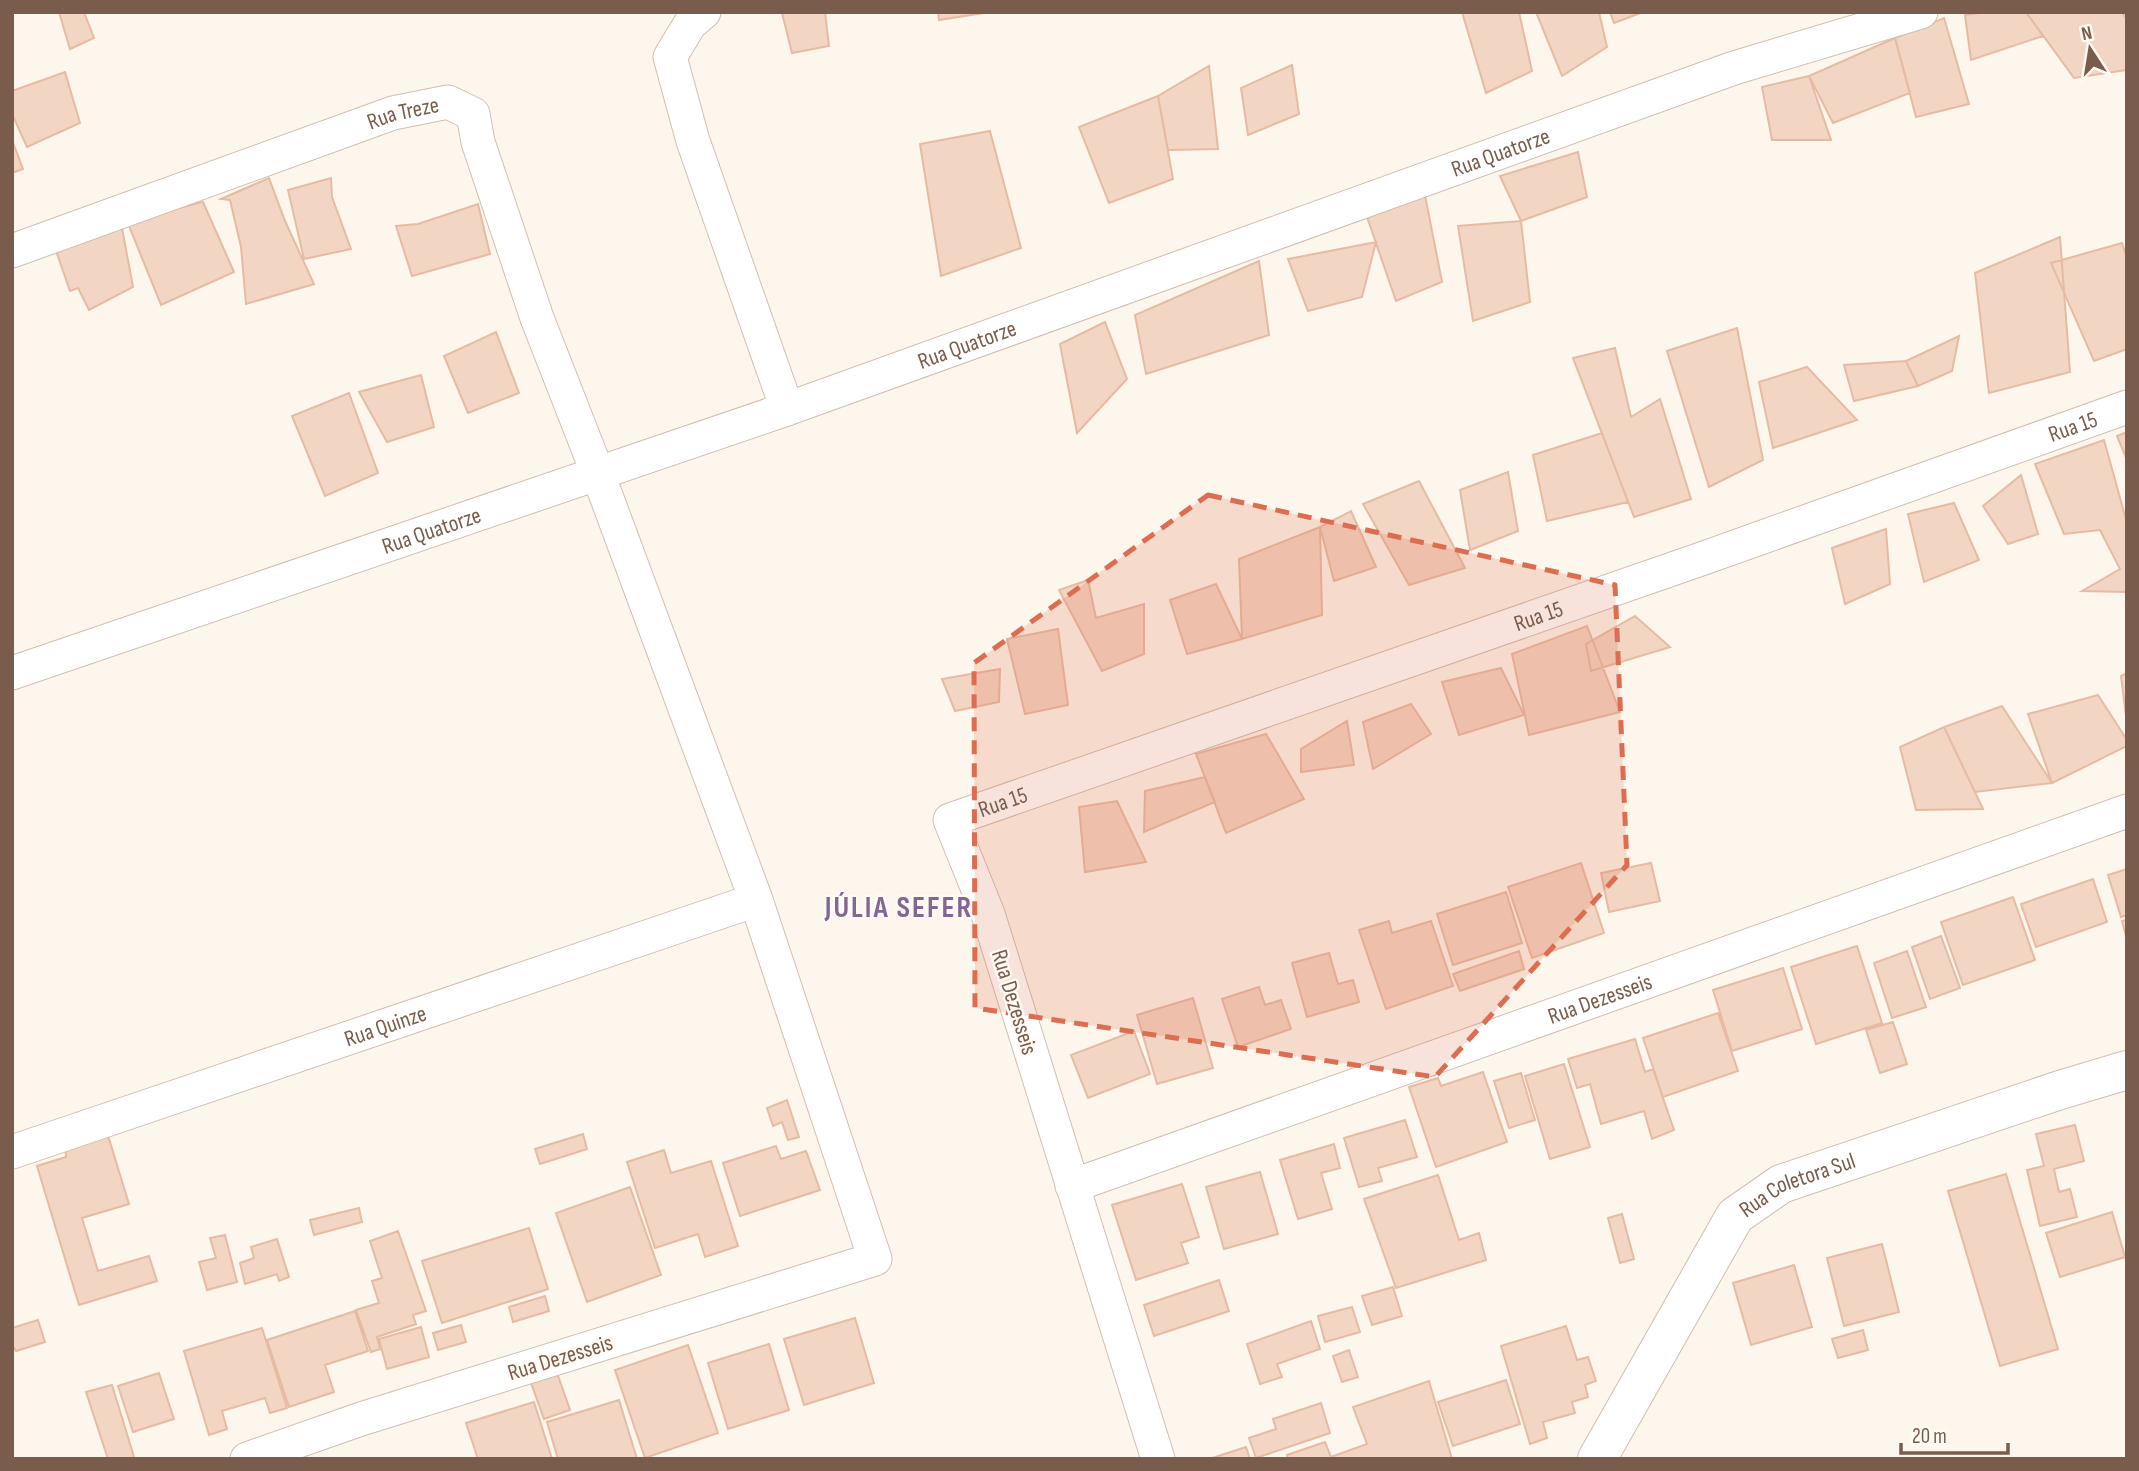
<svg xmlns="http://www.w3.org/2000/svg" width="2139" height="1471" viewBox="0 0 2139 1471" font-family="'Sofia Sans Condensed',sans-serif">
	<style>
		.building { fill: #f3d5c3; stroke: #e6bba3; stroke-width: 2 }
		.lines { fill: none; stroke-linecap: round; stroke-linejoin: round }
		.minor-casing { stroke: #d1beb0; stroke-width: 35 }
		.tertiary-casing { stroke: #d1beb0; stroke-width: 40 }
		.minor { stroke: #fff; stroke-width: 33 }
		.tertiary { stroke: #fff; stroke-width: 38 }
		.marked { fill: #dc6d51; fill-opacity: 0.2; stroke: #dc6d51; stroke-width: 5; stroke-dasharray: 14 9; stroke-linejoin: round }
		.labels { text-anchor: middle; stroke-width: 5; stroke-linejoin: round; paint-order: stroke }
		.street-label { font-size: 23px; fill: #7a5c4d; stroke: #fffaf3 }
		.district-label { font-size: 30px; font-weight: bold; letter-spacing: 2px; fill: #846695; stroke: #fffaf3 }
	</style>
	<rect width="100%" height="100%" fill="#fdf6ec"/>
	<path class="building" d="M59,12h25l10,26 -24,11z
		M785,12h40l4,34 -37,7 -10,-40z
		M938,12h52l-51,8z
		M1462,12h57l13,59 -46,22z
		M1536,12h63l8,35 -45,29z
		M1610,12h33l-29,11z
		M1987,12h39l17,24 -72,24 -6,-45z
		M2026,12h96l5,8v50l-53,8z
		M1944,18l25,86 -53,13 -21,-79z
		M1895,38l15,55 -77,30 -24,-47z
		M1292,65l7,49 -51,21 -7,-47z
		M1209,66l9,83 -50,1 -10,-54z
		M65,72l15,51 -53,24 -15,-33v-23z
		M1809,76l22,64h-59l-10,-53z
		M1158,96l15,83 -64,24 -30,-76z
		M990,131l31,117 -80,28 -21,-132z
		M12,140l11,29 -11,4z
		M1578,152l9,45 -66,24 -21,-45z
		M269,178l16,43 29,63 -68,20 -5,-57 -11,-47 -9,-1z
		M331,178l1,19 19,52 -47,10 -16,-69z
		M1422,180l20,102 -46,19 -29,-84z
		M203,202l31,70 -73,33 -34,-84z
		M478,204l12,50 -78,22 -16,-50 22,-2z
		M1521,221l9,81 -57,19 -15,-95z
		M122,228l11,59 -44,23 -11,-22 -8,3 -16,-46z
		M2060,237l10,135 -81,21 -14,-120z
		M1376,242l-14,55 -54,14 -20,-52z
		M2122,243l5,15v91l-33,12 -43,-98z
		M1259,261l10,74 -123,39 -11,-59z
		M1105,322l22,57 -50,54 -17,-89z
		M1737,328l26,132 -54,27 -42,-136z
		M496,332l23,61 -51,20 -24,-57z
		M1959,336l-7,35 -34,15 -12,-25z
		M1615,348l16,69 29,-18 31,100 -57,18 -61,-159z
		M1906,361l12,25 -64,15 -10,-36z
		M1807,367l50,53 -84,28 -14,-66z
		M421,375l13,52 -47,15 -28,-50z
		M349,393l29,80 -53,23 -33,-80z
		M2127,432v28l-10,-24z
		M1602,433l26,69 -81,19 -14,-66z
		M2104,440l23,83v69l-45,-1 38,-22 -20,-39 -36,4 -29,-70z
		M1508,472l10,59 -48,19 -10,-60z
		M2021,475l17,59 -30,10 -25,-38z
		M1419,481l46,87 -56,17 -46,-81z
		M1954,503l25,57 -55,22 -16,-68z
		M1351,511l25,56 -42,14 -14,-54z
		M1320,527l2,88 -80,24 -3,-80z
		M1886,529l4,55 -45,20 -13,-56z
		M1088,580l8,38 48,-14v50l-42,17 -43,-81z
		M1216,584l26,55 -55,15 -17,-54z
		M1635,616l35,31 -79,24 -5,-27z
		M1587,626l33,86 -91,23 -17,-81z
		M1058,629l10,76 -43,9 -18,-75z
		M1501,668l23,47 -65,20 -17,-53z
		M1000,669l-1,33 -44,9 -13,-32z
		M2127,673v51l-6,-48z
		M2098,695l29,45v6l-75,37 -24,-69z
		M1411,704l20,30 -58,35 -10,-47z
		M2002,706l50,77 -77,9 -31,-65z
		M1347,721l7,44 -53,7v-23z
		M1944,727l39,82 -67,1 -16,-63z
		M1266,734l38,65 -78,34 -30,-79z
		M1205,777l10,25 -71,30 1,-41z
		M1117,801l29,61 -61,10 -6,-65z
		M1581,863l23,70 -72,25 -24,-71z
		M1651,863l9,38 -51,11 -8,-39z
		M2127,869v46l-6,2 -13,-42z
		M2093,879l14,43 -71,25 -15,-43z
		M1506,892l16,51 -69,22 -16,-51z
		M2013,897l22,63 -72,25 -22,-63z
		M2127,920v20l-5,-19z
		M1389,921l3,12 39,-12 22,65 -67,23 -27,-79z
		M1941,936l19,52 -30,11 -18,-52z
		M1857,946l25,77 -66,21 -25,-77z
		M1519,951l5,18 -64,22 -7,-17z
		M1907,951l19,56 -34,11 -18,-55z
		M1329,953l9,31 15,-4 6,22 -52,15 -15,-54z
		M1783,968l19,61 -70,22 -19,-61z
		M1259,987l6,18 16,-5 10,29 -53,18 -16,-48z
		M1193,998l20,70 -56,16 -20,-69z
		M1718,1013l20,58 -75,26 -20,-59z
		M1893,1022l14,42 -27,9 -14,-43z
		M1134,1031l16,43 -62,24 -17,-43z
		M1635,1039l10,33 8,-3 21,61 -22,9 -8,-28 -43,13 -11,-40 -13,4 -9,-29z
		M1564,1064l26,83 -40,12 -25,-83z
		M1483,1072l24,70 -71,25 -27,-80 29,-9 3,8z
		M1521,1073l14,47 -26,8 -15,-47z
		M787,1100l12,37 -11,3 -6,-18 -9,4 -6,-18z
		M1405,1120l12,37 -39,11 4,13 -23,6 -15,-49z
		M2075,1125l9,36 -30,8 5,23 11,-3 7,28 -37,9 -13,-56 17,-4 -8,-32z
		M106,1129l23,75 -47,14 16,53 51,-15 8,25 -78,24 -42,-139 29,-9 -1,-15z
		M583,1134l4,15 -47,15 -5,-15z
		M1334,1144l6,24 -19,5 11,36 -34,10 -18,-59z
		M776,1146l5,13 25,-8 14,39 -80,26 -17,-53z
		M664,1150l7,23 40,-12 27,85 -33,11 -7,-23 -43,14 -28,-86z
		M1260,1172l18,62 -54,15 -18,-62z
		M2006,1174l52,175 -58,17 -52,-175z
		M1438,1175l21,65 20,-7 7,27 -90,28 -32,-89z
		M1182,1184l17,53 -18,6 7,20 -52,17 -24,-75z
		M630,1187l31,88 -74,27 -31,-89z
		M359,1208l3,14 -48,13 -4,-15z
		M2112,1212l13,45 -65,20 -14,-44z
		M1622,1214l12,45 -14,4 -12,-45z
		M529,1228l19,61 -106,34 -20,-62z
		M398,1231l28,80 -13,4 3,9 -39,13 3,12 -9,3 -15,-42 23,-7 -7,-22 10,-3 -12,-37z
		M225,1235l12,47 -30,8 -8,-28 17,-4 -6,-20z
		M277,1239l12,38 -10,4 -2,-7 -32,10 -5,-21 14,-5 -3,-11z
		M1882,1244l17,68 -55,14 -17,-68z
		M1794,1265l18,62 -61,18 -18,-62z
		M1219,1280l10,31 -75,25 -10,-31z
		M1393,1287l9,29 -30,9 -10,-29z
		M545,1296l4,15 -36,11 -4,-15z
		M1352,1307l8,25 -35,10 -7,-26z
		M355,1311l13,40 -43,14 9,27 -45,15 -22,-67z
		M855,1318l19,65 -70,22 -20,-66z
		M38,1320l7,22 -29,9 -4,-6v-17z
		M1311,1321l9,28 -43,15 5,13 -22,7 -13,-40z
		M461,1325l5,17 -28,8 -5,-17z
		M1566,1326l11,34 11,-3 8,24 -11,4 3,12 -16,5 3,11 -32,9 4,16 -17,6 -29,-98z
		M421,1327l8,30 -42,12 -8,-30z
		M262,1328l25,80 -17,5 -5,-15 -43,13 5,18 -18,6 -25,-84z
		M1863,1330l5,20 -30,8 -6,-19z
		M769,1344l20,66 -61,19 -20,-66z
		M688,1345l30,88 -73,25 -30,-88z
		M1349,1350l9,27 -16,5 -9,-26z
		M556,1370l14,40 -26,9 -14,-39z
		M159,1373l15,46 -41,13 -15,-46z
		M1506,1380l14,44 -67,22 -15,-44z
		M1429,1381l23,78h-164l-1,-4 38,-13 6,15 36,-13 -14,-37z
		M112,1385l22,72 -5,2h-21l-22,-67z
		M619,1400l18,59h-79l-11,-37z
		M534,1402l18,57h-74l-12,-36z
		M1321,1403l9,30 -74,25 -7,-20 27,-9 -3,-10z
		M1246,1447l4,12h-38v-1z"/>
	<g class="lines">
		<g class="minor-casing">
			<g id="minor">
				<path d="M704,12l-14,12 -20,33 23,84 94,268"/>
				<path id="s1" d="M12,251l381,-138 55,-11 25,12 5,28 59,176 61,156 158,426 119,359 -514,160 -114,40"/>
				<path id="s2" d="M12,673l775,-264 947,-341 187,-56"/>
				<path id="s3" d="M12,1152l744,-252"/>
				<path id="s4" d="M1072,1186l1055,-375"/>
				<path id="s5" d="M1158,1459l-170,-545 -38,-94 754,-262 423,-151"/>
			</g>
		</g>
		<g class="tertiary-casing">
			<g id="tertiary">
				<path id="s6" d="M1597,1459l138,-243 46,-32 279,-94 67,-20"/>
			</g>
		</g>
		<use href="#minor" class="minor"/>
		<use href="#tertiary" class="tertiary"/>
	</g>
	<path class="marked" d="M1208,495l407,90 12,280 -192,212 -460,-69 -1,-345z"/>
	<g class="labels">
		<g class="street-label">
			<text dy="8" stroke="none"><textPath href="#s1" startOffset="415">Rua Treze</textPath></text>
			<text dy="8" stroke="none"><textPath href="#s2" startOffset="1577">Rua Quatorze</textPath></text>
			<text dy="8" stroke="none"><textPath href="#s2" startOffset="1010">Rua Quatorze</textPath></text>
			<text dy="8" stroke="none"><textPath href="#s5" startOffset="1862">Rua 15</textPath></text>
			<text dy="8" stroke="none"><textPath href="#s2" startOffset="443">Rua Quatorze</textPath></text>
			<text dy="8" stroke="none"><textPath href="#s5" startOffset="1295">Rua 15</textPath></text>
			<text dy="8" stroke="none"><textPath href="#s5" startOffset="728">Rua 15</textPath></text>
			<text dy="8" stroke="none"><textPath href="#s4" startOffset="560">Rua Dezesseis</textPath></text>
			<text transform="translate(1015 1002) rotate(73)" y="8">Rua Dezesseis</text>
			<text dy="8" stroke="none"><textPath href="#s3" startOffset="394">Rua Quinze</textPath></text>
			<text dy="8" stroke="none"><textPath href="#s6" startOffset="350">Rua Coletora Sul</textPath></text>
			<text transform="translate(560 1357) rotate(-17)" y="8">Rua Dezesseis</text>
		</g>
		<g class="district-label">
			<text x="899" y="917">JÚLIA SEFER</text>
		</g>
	</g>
	<rect width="2139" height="1471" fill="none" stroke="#7a5c4d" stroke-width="28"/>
	<g transform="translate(2090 49) rotate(348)" stroke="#fffaf3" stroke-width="5" paint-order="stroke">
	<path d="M0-5L12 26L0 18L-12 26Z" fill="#7a5c4d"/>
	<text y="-10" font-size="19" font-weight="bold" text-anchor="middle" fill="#7a5c4d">N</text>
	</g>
	<path d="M1901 1443v10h107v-10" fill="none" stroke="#7a5c4d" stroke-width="3.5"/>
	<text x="1912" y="1443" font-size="21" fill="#7a5c4d" stroke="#fffaf3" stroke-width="5" paint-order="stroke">20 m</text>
</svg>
